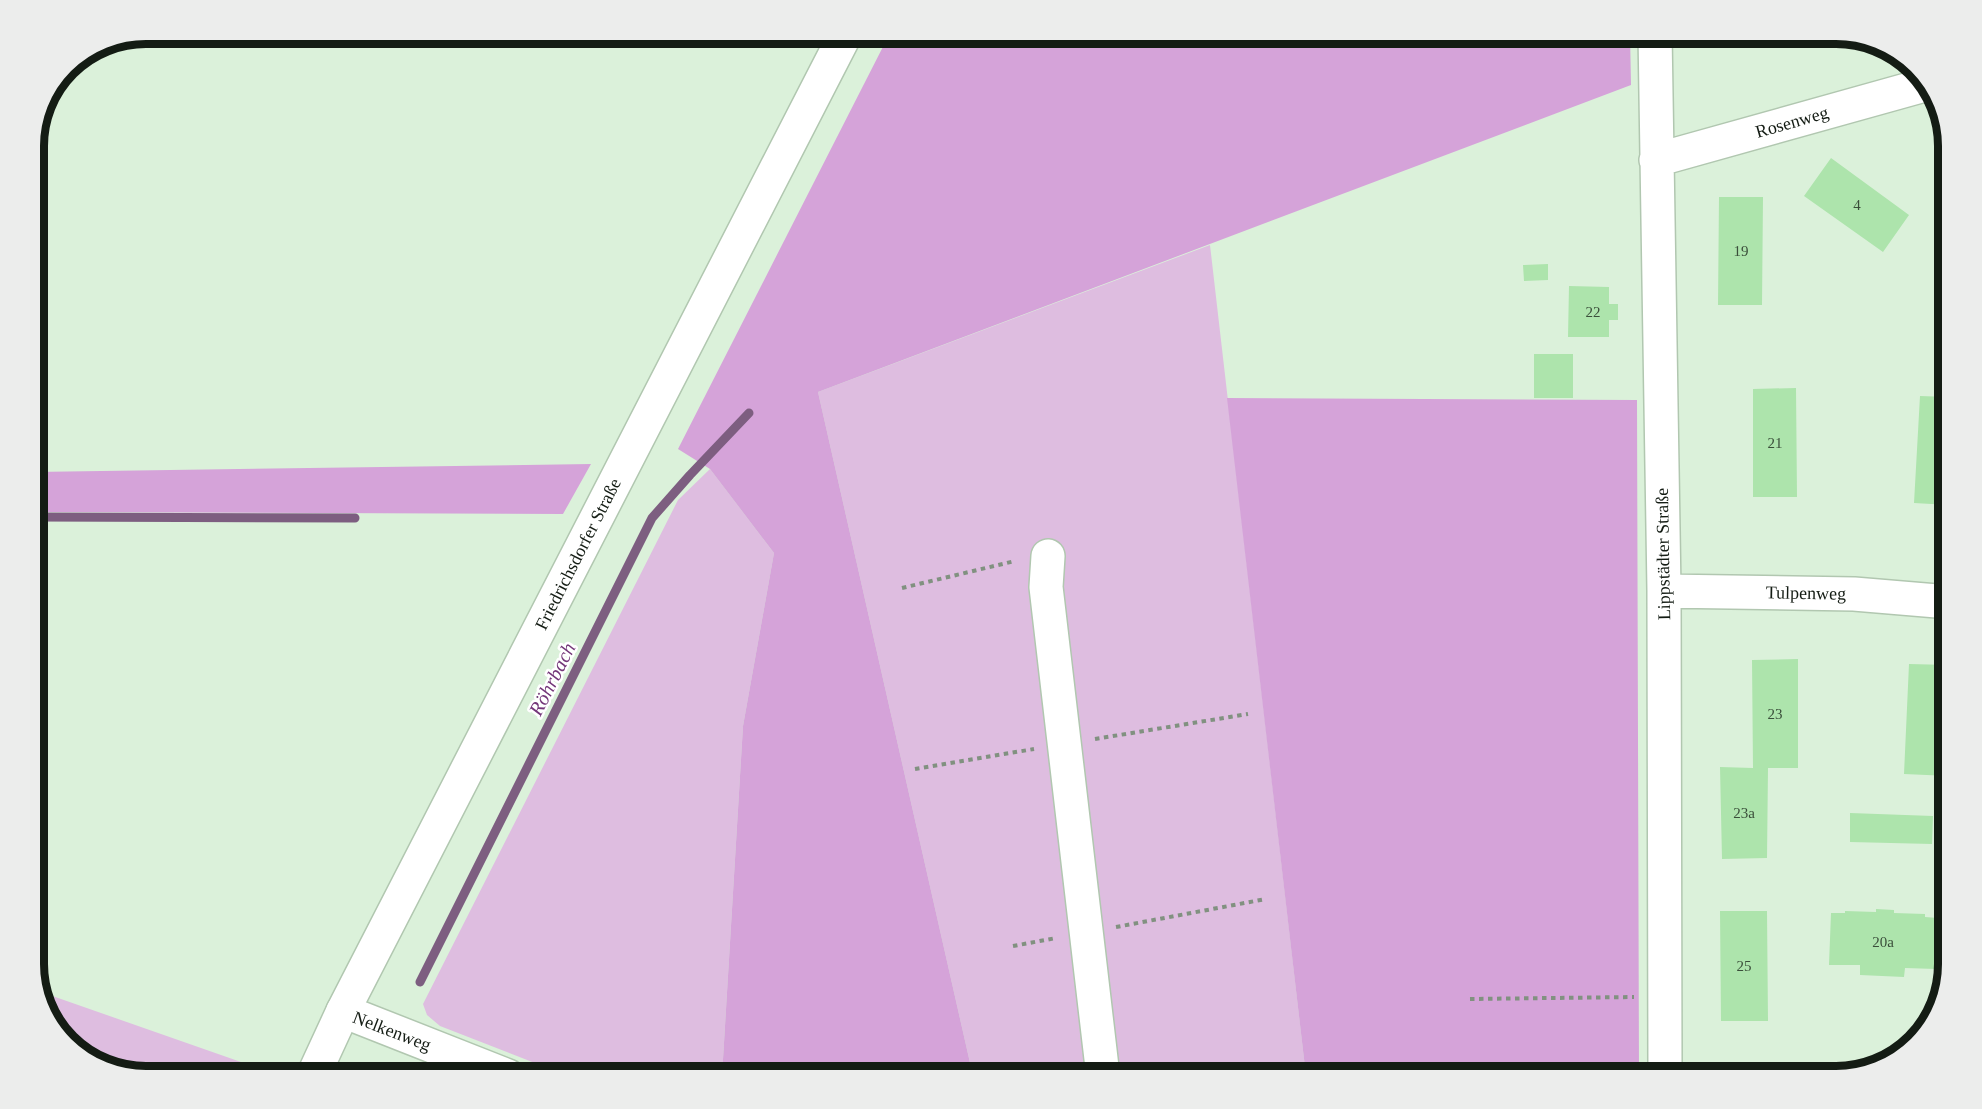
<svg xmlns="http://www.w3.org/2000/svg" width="1982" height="1109" viewBox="0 0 1982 1109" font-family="Georgia,serif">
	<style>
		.green { fill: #debde0 }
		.forest { fill: #d5a3d9 }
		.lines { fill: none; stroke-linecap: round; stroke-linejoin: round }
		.stream { stroke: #7d5e80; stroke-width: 9 }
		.building { fill: #ade4ac }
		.minor-casing { stroke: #b1c7b0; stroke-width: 36 }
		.major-casing { stroke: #b1c7b0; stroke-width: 36 }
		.path { stroke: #819180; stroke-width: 4; stroke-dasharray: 4.5 4.5; stroke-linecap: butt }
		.minor { stroke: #fff; stroke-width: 33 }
		.major { stroke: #fff; stroke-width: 33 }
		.labels { text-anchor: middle; stroke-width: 5; stroke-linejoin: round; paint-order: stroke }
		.number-label { font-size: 15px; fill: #3a4e3a }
		.street-label { font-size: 18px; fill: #141c14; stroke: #fff }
		.water-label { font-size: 20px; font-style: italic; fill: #743779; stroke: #fff }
		.rim { fill: none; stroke: #141c14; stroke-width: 8 }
	</style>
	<rect width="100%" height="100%" fill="#dbf1da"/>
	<path class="green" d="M1210,245l96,831h-333l-155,-684z
		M710,469l64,84 -31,173 -21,350h-154l-128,-50 -13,-11 -4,-11 255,-504z
		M41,992l240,84h-135l-56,-15 -38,-35z"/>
	<path class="forest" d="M890,33h740l1,52 -813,307 155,684h-251l21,-350 31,-173 -64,-84 -32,-20z
		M1227,398l410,2 2,676h-333z
		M591,464l-28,50 -530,-2v-40z"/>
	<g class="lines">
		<path class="stream" d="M33,517l322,1
			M420,982l232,-464 38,-43 59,-62
			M371,1076l1,-1"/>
	</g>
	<path class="building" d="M1949,144v18l-9,-6z
		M1831,158l78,57 -26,37 -79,-56z
		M1719,197h44l-1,108h-44z
		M1548,264v16l-24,1 -1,-16z
		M1569,286l40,1v17h9v16h-9v17h-41z
		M1534,354h39v44h-39z
		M1796,388l1,109h-44v-108z
		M1920,396l29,1v108l-35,-2z
		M1798,659v109h-30l-1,90 -45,1 -2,-92 33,1 -1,-108z
		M1909,664l40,1v111l-45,-2z
		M1850,813l83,3 -1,28 -82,-2z
		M1876,909l18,1v3l31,1v3l13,1 -2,51 -31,-1 -1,9 -44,-2v-10h-31l2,-52h14v-2l31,1z
		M1720,911h47l1,110h-47z"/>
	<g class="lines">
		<g class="minor-casing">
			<path id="minor" d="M1655,33l9,558 1,485
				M1656,160l272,-76
				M1048,556l-2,31 57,489
				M1664,591l190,3 95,8
				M343,1011l165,65"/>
		</g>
		<g class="major-casing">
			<path id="major" d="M313,1076l30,-65 503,-978"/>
		</g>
		<path class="path" d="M902,588l113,-27
			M1095,739l153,-25
			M915,769l119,-20
			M1116,927l150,-28
			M1013,946l43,-8
			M1470,999l164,-2"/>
		<use href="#minor" class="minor"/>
		<use href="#major" class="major"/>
	</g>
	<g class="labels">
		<g class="number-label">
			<text x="1857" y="210">4</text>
			<text x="1741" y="256">19</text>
			<text x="1593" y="317">22</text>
			<text x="1775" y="448">21</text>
			<text x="1775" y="719">23</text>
			<text x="1744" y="818">23a</text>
			<text x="1883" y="947">20a</text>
			<text x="1744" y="971">25</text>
		</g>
		<g class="street-label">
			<text transform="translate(1792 122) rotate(-16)" y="6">Rosenweg</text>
			<text transform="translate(578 554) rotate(-63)" y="6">Friedrichsdorfer Straße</text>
			<text transform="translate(1663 554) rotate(-91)" y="6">Lippstädter Straße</text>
			<text transform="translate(1806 593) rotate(1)" y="6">Tulpenweg</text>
			<text transform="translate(392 1031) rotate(21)" y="6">Nelkenweg</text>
		</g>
		<g class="water-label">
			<text transform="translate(552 679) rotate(-63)" y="7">Röhrbach</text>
		</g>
	</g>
	<path d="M0 0H1982V1109H0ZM146 44H1836A102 102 0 0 1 1938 146V964A102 102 0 0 1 1836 1066H146A102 102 0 0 1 44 964V146A102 102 0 0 1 146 44Z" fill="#ecedec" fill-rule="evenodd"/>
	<path class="rim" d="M146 44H1836A102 102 0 0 1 1938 146V964A102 102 0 0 1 1836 1066H146A102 102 0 0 1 44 964V146A102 102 0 0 1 146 44Z"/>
</svg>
